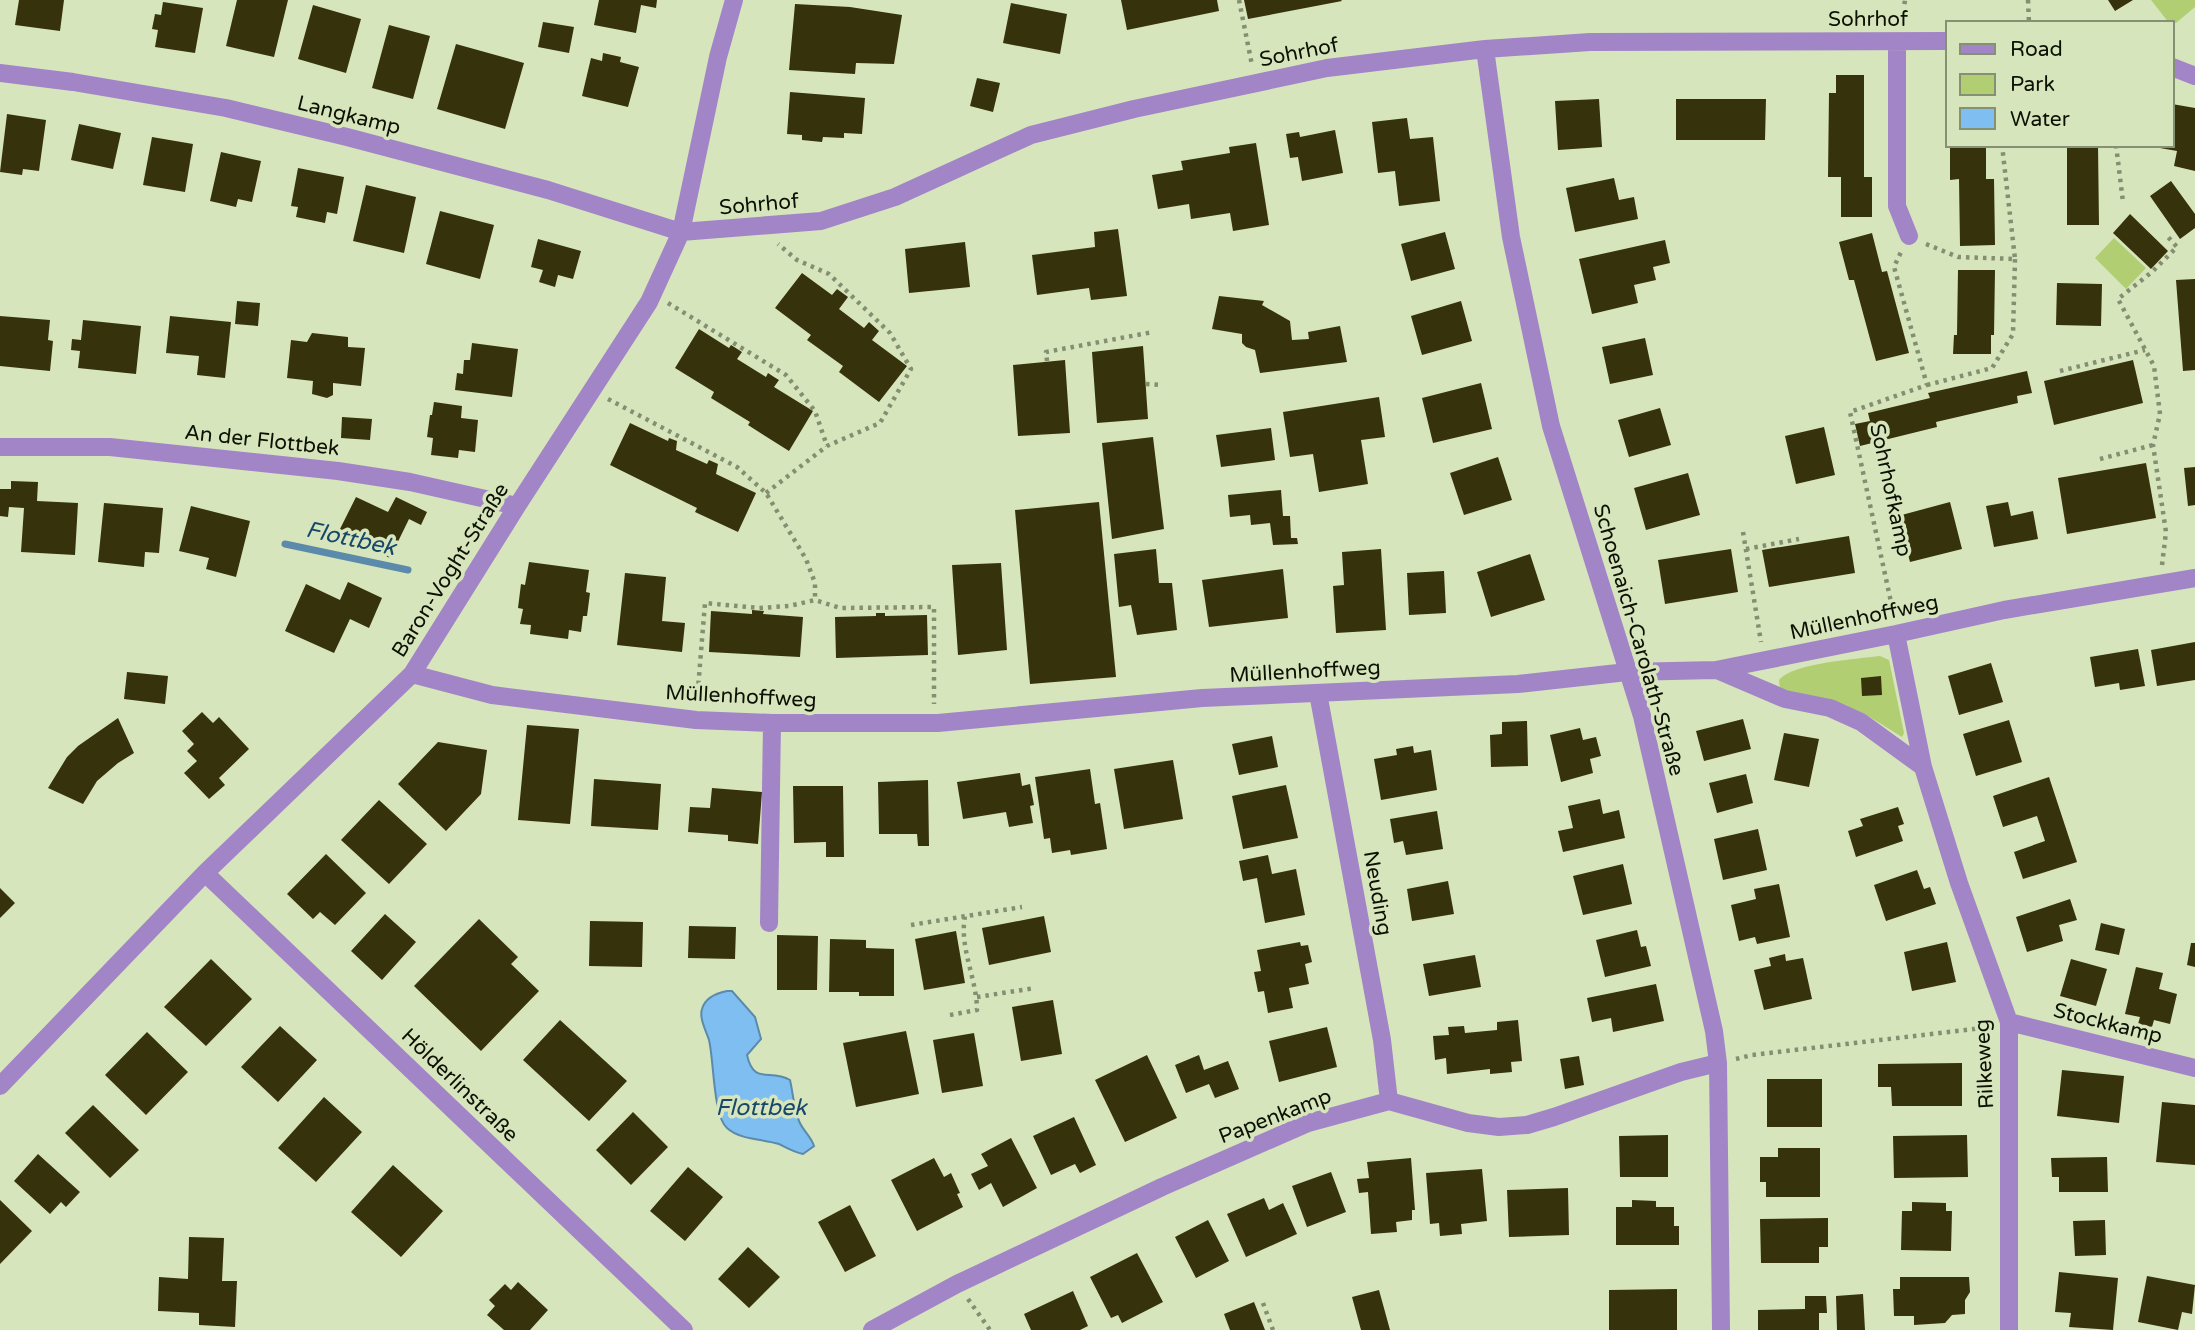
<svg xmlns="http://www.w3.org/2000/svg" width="2195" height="1330" viewBox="0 0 2195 1330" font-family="'Varela Round',sans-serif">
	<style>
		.green { fill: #b1cf72 }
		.water { fill: #7fbef1; stroke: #5c8aaa; stroke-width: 2 }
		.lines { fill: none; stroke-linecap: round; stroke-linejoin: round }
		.stream { stroke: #5c8aaa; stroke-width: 7 }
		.building { fill: #36320b }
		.path { stroke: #848e71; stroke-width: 4.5; stroke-dasharray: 3.5 5; stroke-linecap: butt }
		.minor { stroke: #a285c7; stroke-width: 18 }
		.labels { text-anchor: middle; stroke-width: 7; stroke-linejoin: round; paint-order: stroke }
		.street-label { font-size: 21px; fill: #0c1104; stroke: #d7e5bd }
		.water-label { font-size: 23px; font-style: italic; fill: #174769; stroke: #d7e5bd }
	</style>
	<rect width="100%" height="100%" fill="#d7e5bd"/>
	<path class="green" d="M2151,0h44v7l-19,16h-7z
		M2114,238l32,30 -20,21 -31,-31z
		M1880,656l9,4 15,73 -2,4 -37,-23 -32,-12 -53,-13 -1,-9c13,-17 78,-21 101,-24z"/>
	<path class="water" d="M727,991h5l23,26 6,22 -14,16c7,31 23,13 43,25 3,13 4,29 9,41 4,10 12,15 15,25l-11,8c-10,-2 -16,-6 -24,-10 -16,-5 -39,-4 -52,-16 -14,-12 -13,-68 -18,-88 -3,-9 -10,-22 -7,-31 3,-11 15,-16 25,-18z"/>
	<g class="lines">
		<path class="stream" d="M285,544l123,26"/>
	</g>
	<path class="building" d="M19,0h45l-4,31 -45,-6z
		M237,0h51l-14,57 -48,-11z
		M599,0h58l-1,8 -15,-3 -5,28 -42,-8z
		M1121,0h96l2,11 -92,19z
		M1244,0h97l1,1 -94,18z
		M2108,0h25l-18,11z
		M163,2l40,6 -8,45 -40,-6 3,-17 -6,-1 3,-15 6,1z
		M1011,3l56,11 -7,40 -57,-11z
		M795,4l55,3 52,8 -8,49 -38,-1 -1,11 -66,-4z
		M313,5l48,14 -15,54 -48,-14z
		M543,22l31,5 -5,26 -31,-6z
		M389,25l41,11 -17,63 -41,-11z
		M456,44l68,19 -19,66 -68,-20z
		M603,53l18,4 -1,5 19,5 -11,40 -46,-11 9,-38 11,3z
		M1836,75h28v102h8v40h-31v-40h-13l1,-84h7z
		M977,78l23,5 -7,29 -23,-6z
		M790,92l75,6 -3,36 -18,-1v5l-21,-1 -1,5 -20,-2v-5l-15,-1z
		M1599,99l3,48 -44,3 -3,-49z
		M1676,99h90l-1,41h-89z
		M2172,104l23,4v63l-21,-5 3,-15 -17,-3v-3h12z
		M7,114l39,6 -7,51 -16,-2 -1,6 -22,-3z
		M1407,118l3,21 23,-2 7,64 -41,5 -4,-35 -17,2 -6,-51z
		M79,124l42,9 -8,36 -42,-9z
		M1335,130l8,43 -41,8 -4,-24 -8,1 -4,-24 13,-2 1,5z
		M152,137l41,7 -8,48 -42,-7z
		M1256,143l13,82 -36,6 -3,-18 -39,6 -2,-15 -31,5 -6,-34 31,-5 -2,-9 49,-8 -1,-6z
		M1950,145h36v34h8l1,66 -35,1 -1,-67 -9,1z
		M2067,145h31l1,80h-32z
		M221,152l40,9 -9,41 -14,-3 -2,8 -26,-6z
		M298,168l46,9 -7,37 -10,-2 -2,11 -29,-6 2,-10 -7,-1z
		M1614,178l5,22 15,-3 4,22 -63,13 -9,-44z
		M2171,181l24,33v14l-15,11 -30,-43z
		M366,185l50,12 -12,56 -51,-12z
		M440,211l54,14 -14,54 -54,-15z
		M2130,214l38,37 -17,18 -38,-36z
		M1118,229l9,67 -36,4 -2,-12 -52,7 -5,-40 63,-8 -1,-15z
		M1445,232l10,37 -44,12 -10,-37z
		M1872,233l10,39 5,-1 22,82 -33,8 -22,-81h-5l-10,-38z
		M538,239l43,12 -8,28 -15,-4 -3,12 -16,-5 4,-12 -12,-3z
		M1665,240l5,23 -17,4 3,13 -22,5 4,18 -46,11 -13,-55z
		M965,242l5,45 -61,6 -4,-44z
		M1958,270h37l-1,65h-3v19h-38l1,-19h3z
		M802,273l30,22 5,-6 11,8 -9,12 25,19 5,-6 10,9 -7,9 35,26 -28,36 -40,-30 4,-6 -36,-26 4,-5 -36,-27z
		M2195,279v91l-12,1 -7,-91z
		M2057,283l45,1 -1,42 -45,-1z
		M1219,296l45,5 -2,4 28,16 2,19 17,-1 -1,-7 32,-6 7,36 -87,11 -5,-23 -9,-3 -4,-4v-9l-30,-5z
		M237,301l23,2 -2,23 -23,-2z
		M1461,301l11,40 -50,14 -11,-39z
		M0,316l50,4 -2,20 5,1 -3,30 -50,-5z
		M170,316l61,6 -6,56 -28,-3 2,-19 -33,-3z
		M83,320l58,6 -5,48 -58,-6 2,-17 -9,-1 1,-11 9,1z
		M699,329l30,19 2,-3 11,7 -5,7 29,18 2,-4 6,4 5,3 -5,7 39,24 -24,40 -41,-26 2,-3 -39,-24 3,-6 -39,-24z
		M312,333l36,4v10l17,1 -4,38 -28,-3v12l-6,3 -15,-4 1,-13 -26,-3 4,-38 16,2z
		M1645,338l8,37 -43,9 -8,-37z
		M472,343l46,6 -6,48 -57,-7 2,-17 6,1 1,-14h6z
		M1143,346l5,73 -51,4 -5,-71z
		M1065,360l5,73 -52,3 -5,-71z
		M2133,360l10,43 -89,22 -10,-44z
		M2027,371l5,22 -15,3 1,7 -82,19 1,5 -77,19 -5,-22 15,-3 -2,-8 62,-15 -2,-5z
		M1481,383l11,46 -59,14 -11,-45z
		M1379,397l6,40 -24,3 7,44 -49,8 -6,-38 -23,3 -7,-45z
		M434,402l28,4 -1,12 17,2 -3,32 -16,-2 -1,8 -27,-3 2,-17 -6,-1 3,-22h2z
		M1660,408l11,37 -42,12 -11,-37z
		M342,417l30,2 -2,21 -29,-2z
		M630,423l38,18 1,-3 8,3 -1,9 31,14 2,-4 9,4 -2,10 40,19 -18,39 -43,-20 2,-4 -87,-43z
		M1824,427l11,48 -39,9 -11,-48z
		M1271,428l4,32 -54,7 -5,-32z
		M1153,437l11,92 -52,10 -10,-96z
		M1498,457l14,43 -48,15 -14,-42z
		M2146,463l10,55 -89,16 -9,-56z
		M2195,467v38l-7,1 -4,-38z
		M1688,473l12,42 -54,15 -12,-42z
		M11,481l27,1 -1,19 41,2 -3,52 -54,-3 3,-44 -15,-1 -1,10 -8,-1v-27h11z
		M1281,490l2,26h7l1,22h6l1,6 -25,1 -3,-22 -19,2 -1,-10 -20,2 -2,-22z
		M356,497l32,15 8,-15 31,15 -6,13 -12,-6 -19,39 -52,-25z
		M1099,502l17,175 -86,7 -15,-174z
		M1950,502l12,47 -52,13 -12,-46z
		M2008,502l3,14 22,-5 5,28 -44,8 -8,-41z
		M104,503l59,5 -4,45 -14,-1 -1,15 -46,-5z
		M191,506l59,15 -14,56 -30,-8 3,-11 -30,-7z
		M1849,536l6,37 -86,14 -7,-37z
		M1156,549l3,34h13l5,47 -40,5 -6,-30 -12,2 -5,-53z
		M1381,549l5,81 -50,3 -3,-47 11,-1 -2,-33z
		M1731,549l7,43 -73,12 -7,-44z
		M1530,554l15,46 -54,17 -14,-45z
		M529,562l60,8 -3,22 4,1 -3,23h-4l-2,16 -12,-2 -1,9 -38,-5 1,-9 -11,-1 3,-15 -5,-1 3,-24 4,1z
		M1001,563l6,87 -49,5 -6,-90z
		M1283,569l5,49 -79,9 -7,-47z
		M1444,571l2,42 -37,2 -2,-42z
		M625,573l41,4 -4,44 23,2 -3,29 -65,-7z
		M348,582l34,16 -13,30 -19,-9 -16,34 -49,-22 21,-47 34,16z
		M752,610l12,1 -1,3 40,3 -3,40 -91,-5 2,-41 41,3z
		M876,613h9v3l42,-1 1,40 -92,3 -1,-41 41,-1z
		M2195,642v38l-38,6 -6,-36z
		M2138,649l7,37 -25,4 -1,-7 -24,4 -5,-30z
		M1991,663l12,39 -44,13 -11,-39z
		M127,672l41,4 -3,28 -41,-5z
		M1881,676l1,19 -20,1 -1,-18z
		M202,712l11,11 6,-6 30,32 -30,29 6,7 -16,14 -25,-26 13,-12 -10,-10 7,-7 -12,-13z
		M118,718l16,35 -16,10 -21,18 -14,23 -35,-16 19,-31 11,-11z
		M1743,719l8,30 -47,12 -8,-30z
		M2009,720l13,42 -46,14 -13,-42z
		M1527,721l1,45 -37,1 -1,-32 12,-1v-12z
		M527,725l52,4 -9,95 -52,-4z
		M1580,728l3,12 13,-3 5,19 -11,3 3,14 -32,9 -11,-47z
		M1784,733l35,6 -10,48 -35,-7z
		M1272,736l6,31 -39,8 -7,-31z
		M438,742l49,8 -6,44 -35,37 -48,-47z
		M1413,746l1,7 17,-3 6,40 -56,10 -7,-41 23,-4 -1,-6z
		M1173,760l10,59 -59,10 -10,-60z
		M1090,769l5,35 5,-1 7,46 -36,6 -1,-5 -18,3 -2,-15 -6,1 -9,-62z
		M1020,773l2,13 8,-2 4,21 -4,1 3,17 -24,4 -3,-15 -43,7 -6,-37z
		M1746,774l7,29 -36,10 -8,-30z
		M2049,777l28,85 -54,17 -9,-27 31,-11 -8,-25 -34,11 -10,-31z
		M594,779l67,5 -3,46 -67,-4z
		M928,780l1,66h-11l-1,-12h-38l-1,-52z
		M1286,785l12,53 -55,11 -11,-53z
		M793,786h50l1,71h-18v-15l-32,1z
		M712,788l50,4 -4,52 -30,-3v-6l-40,-3 2,-25 20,1z
		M1600,799l3,15 16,-4 6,28 -62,14 -5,-21 15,-3 -5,-22z
		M379,800l48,44 -38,40 -48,-44z
		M1898,807l6,17 -6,2 5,15 -47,16 -8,-26 15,-5 -3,-7z
		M1437,811l6,38 -37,6 -3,-14 -9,2 -4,-24z
		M1758,829l9,41 -44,10 -9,-41z
		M326,854l40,39 -31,32 -15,-13 -7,7 -26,-25z
		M1268,855l4,19 24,-5 9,46 -40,8 -8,-45 -14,3 -4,-20z
		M1623,864l9,40 -49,11 -10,-39z
		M1917,870l7,19 6,-2 6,17 -50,17 -12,-36z
		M1448,881l6,33 -42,7 -5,-32z
		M1779,884l11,53 -33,7 -2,-7 -16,4 -8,-36 25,-6 -2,-10z
		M0,888l15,15 -15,15z
		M2070,899l7,21 -18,5 4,16 -36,11 -11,-35z
		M385,914l31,28 -34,38 -31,-29z
		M1044,916l7,36 -62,13 -7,-37z
		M479,919l39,38 -7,7 28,27 -58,60 -67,-65z
		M590,921l53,1 -1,45 -53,-1z
		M2101,923l24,6 -6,26 -24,-5z
		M689,926l47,1 -1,32 -47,-1z
		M1637,930l4,17 5,-1 5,20 -46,11 -9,-37z
		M956,931l9,52 -41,7 -9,-51z
		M777,935l41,1 -1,54h-40z
		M830,939l36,1v8l28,1v47h-35v-4h-30z
		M1300,942l1,4 7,-1 4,17 -7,2 4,20 -20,4 4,20 -25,5 -4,-22 -6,1 -4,-20 7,-1 -4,-21z
		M1947,942l9,40 -44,9 -8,-39z
		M2191,943h4v24l-8,-2z
		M1785,954l1,7 17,-3 9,41 -48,11 -10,-40 17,-4 -2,-8z
		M1475,955l6,32 -52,9 -6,-32z
		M211,959l41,40 -46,47 -42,-39z
		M2071,959l36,10 -11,37 -36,-10z
		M2136,967l27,6 -4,16 18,5 -7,30 -16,-4 -2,7 -14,-3 2,-7 -15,-3z
		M1656,984l8,37 -51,11 -2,-14 -19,4 -5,-24z
		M1053,1000l9,54 -41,7 -9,-54z
		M560,1020l67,61 -38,40 -66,-61z
		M1518,1020l4,41 -11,1 1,10 -22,2v-5l-43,5 -1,-16 -11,2 -2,-24 16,-1 -1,-8 16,-1 1,7 32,-3v-8z
		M280,1026l37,34 -39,42 -37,-35z
		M1327,1027l10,40 -58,15 -10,-41z
		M906,1031l13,63 -63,13 -13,-64z
		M147,1032l41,40 -42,43 -41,-40z
		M974,1033l9,53 -41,7 -9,-53z
		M1147,1055l30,63 -52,24 -30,-62z
		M1199,1055l5,15 24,-9 11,28 -24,9 -6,-14 -23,9 -11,-28z
		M1579,1056l5,29 -19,4 -5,-30z
		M1962,1063v43h-70l-1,-19h-13v-23z
		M2062,1070l62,6 -5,47 -62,-7z
		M1767,1079h55v48h-55z
		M324,1097l38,35 -46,50 -38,-34z
		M2162,1102l33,3v60l-39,-3z
		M93,1105l46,45 -29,28 -45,-45z
		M633,1112l35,35 -37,38 -35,-35z
		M1074,1117l22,48 -16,8 -5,-9 -24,11 -18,-39z
		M1668,1135v42h-48l-1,-41z
		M1967,1135l1,42 -74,1 -1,-42z
		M1011,1138l26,50 -34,19 -12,-24 -12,7 -8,-16 17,-8 -7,-12z
		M1778,1148h42v49h-54v-15h-6v-25h18z
		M38,1154l42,38 -14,15 -5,-5 -11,12 -36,-33z
		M2107,1157l1,35h-49v-15h-7l-1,-19z
		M934,1158l10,19 7,-4 9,20 -3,1 6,13 -46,24 -26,-51z
		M1411,1158l4,52h-3v10l-16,2 1,10 -26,2 -3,-42 -9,1 -2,-14 12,-1 -2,-16z
		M393,1165l50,46 -42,46 -50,-45z
		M688,1167l35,30 -38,44 -35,-30z
		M1482,1169l5,52 -26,3 1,10 -22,2 -1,-13 -9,1 -4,-51z
		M1331,1172l15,40 -39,15 -15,-41z
		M1568,1188l1,47 -60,2 -2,-47z
		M1264,1198l5,12 14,-7 14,31 -51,23 -19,-43z
		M0,1200l32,31 -32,33z
		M1632,1200l24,1v6h18v19h5v19h-63v-38h16z
		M1912,1202l34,1v8h6l-1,40 -50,-1 1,-39h10z
		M850,1205l26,51 -31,16 -27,-50z
		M1828,1218v29h-9v16h-58l-1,-44z
		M1208,1220l21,41 -33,17 -21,-41z
		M2105,1220l1,35 -31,1 -2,-35z
		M189,1237l35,1 -2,43h15l-2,46 -36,-2v-12l-41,-2 1,-34 29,2z
		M748,1247l32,30 -31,31 -31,-29z
		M1137,1253l26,49 -41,21 -4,-8 -7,3 -21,-41z
		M2059,1272l59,6 -5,52 -44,-3 2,-14 -16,-1z
		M2147,1276l48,9 -3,29 -10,-2 -4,18 -40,-8z
		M1900,1277h69l1,15 -5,8v14l-13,1 -7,8 -31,2v-9h-20l-1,-27h7z
		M518,1282l30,28 -18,20h-26l-17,-15 8,-9 -6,-6 16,-16 6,6z
		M1677,1289v41h-68v-40z
		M1379,1290l11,40h-29l-9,-33z
		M1073,1291l15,35 -8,4h-49l-7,-16z
		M1863,1294l2,36h-28l-1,-34z
		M1805,1296h21l1,17h-8v17h-61v-20l47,-1z
		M1254,1302l11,28h-35l-6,-16z"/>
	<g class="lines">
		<path class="path" d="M1239,0l13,65
			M2028,0l1,23
			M1902,21l3,-21
			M2116,145l7,57
			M1926,244l32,13 57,2 -13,-114
			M668,303l118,72 29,36 12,35
			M1047,361l-1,-9 107,-20
			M2060,371l85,-21
			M1146,384l14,1
			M1927,385l65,-17 21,-34 2,-75
			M608,399l129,68 29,26 40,66 9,24v17
			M2100,459l53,-14
			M766,493l61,-47 53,-23 31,-54 -21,-36 -61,-59 -32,-14 -19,-16
			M1743,532l18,110
			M1746,549l53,-10
			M2162,565l4,-33 -13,-87 7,-31 -6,-48 -36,-67 35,-28 24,-24 -9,-10
			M1894,616l-44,-204 77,-27 -33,-118 7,-15
			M697,701l8,-98 54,5 30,-2 26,-6 25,8 94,-1v97
			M911,925l111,-18
			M977,997l58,-9
			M950,1015l27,-5c0,-31 -18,-62 -12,-94
			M1736,1059l16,-4 239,-28
			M968,1299l22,31
			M1263,1303l10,27"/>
		<path class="minor" d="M1897,42v164l12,30
			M1485,49l26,188 40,189 91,290 72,315 4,32 3,267
			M2172,67l23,9
			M0,73l73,9 153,26 121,29 201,53 133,42 140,-11 74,-24 136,-62 103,-26 193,-41 158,-19 105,-7 358,-1
			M0,447h110l228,24 72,11 107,24
			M1896,634l27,133 36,116 50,139v308
			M1717,670l68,29 45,9 31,14 62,45
			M412,674l80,21 204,25 76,3h166l264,-25 316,-14 109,-12 89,-2 180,-36 108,-24 191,-32
			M1318,693l64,347 7,61
			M205,873l479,457
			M769,923l3,-200
			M2009,1022l186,46
			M0,1086l205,-213 207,-199 105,-168 132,-204 32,-70 37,-175 16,-57
			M872,1330l85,-46 205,-97 146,-64 81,-22 79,22 31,4 28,-2 27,-8 127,-45 37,-9"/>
	</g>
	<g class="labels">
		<g class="street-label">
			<text x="1868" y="26">Sohrhof</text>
			<text transform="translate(1299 52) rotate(-11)" y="7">Sohrhof</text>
			<text transform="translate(349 115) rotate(14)" y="7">Langkamp</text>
			<text transform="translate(759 204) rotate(-5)" y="7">Sohrhof</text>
			<text transform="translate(262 440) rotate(6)" y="7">An der Flottbek</text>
			<text transform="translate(1891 490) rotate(78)" y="7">Sohrhofkamp</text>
			<text transform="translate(450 570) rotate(-58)" y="7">Baron-Voght-Straße</text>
			<text transform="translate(1864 617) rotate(-12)" y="7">Müllenhoffweg</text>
			<text transform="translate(1639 640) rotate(74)" y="7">Schoenaich-Carolath-Straße</text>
			<text transform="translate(1305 671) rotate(-3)" y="7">Müllenhoffweg</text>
			<text transform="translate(741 696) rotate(3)" y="7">Müllenhoffweg</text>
			<text transform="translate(1378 893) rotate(80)" y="7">Neuding</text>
			<text transform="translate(2108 1023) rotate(14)" y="7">Stockkamp</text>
			<text transform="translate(1984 1064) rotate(-93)" y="7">Rilkeweg</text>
			<text transform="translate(460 1085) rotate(44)" y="7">Hölderlinstraße</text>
			<text transform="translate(1275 1116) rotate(-21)" y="7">Papenkamp</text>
		</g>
		<g class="water-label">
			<text transform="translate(351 538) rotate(12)" y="8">Flottbek</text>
			<text x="761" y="1115">Flottbek</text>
		</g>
	</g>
	<rect x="1946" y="21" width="228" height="126" fill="#d7e5bd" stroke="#869073" stroke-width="2"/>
	<rect x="1960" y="44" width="35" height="10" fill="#a285c7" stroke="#869073" stroke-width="2"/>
	<text x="2010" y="56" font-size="21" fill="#0c1104">Road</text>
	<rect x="1960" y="74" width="35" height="21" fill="#b1cf72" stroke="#869073" stroke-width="2"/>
	<text x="2010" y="91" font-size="21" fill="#0c1104">Park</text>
	<rect x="1960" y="108" width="35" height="21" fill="#7fbef1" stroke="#869073" stroke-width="2"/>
	<text x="2010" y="126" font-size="21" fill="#0c1104">Water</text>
</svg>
